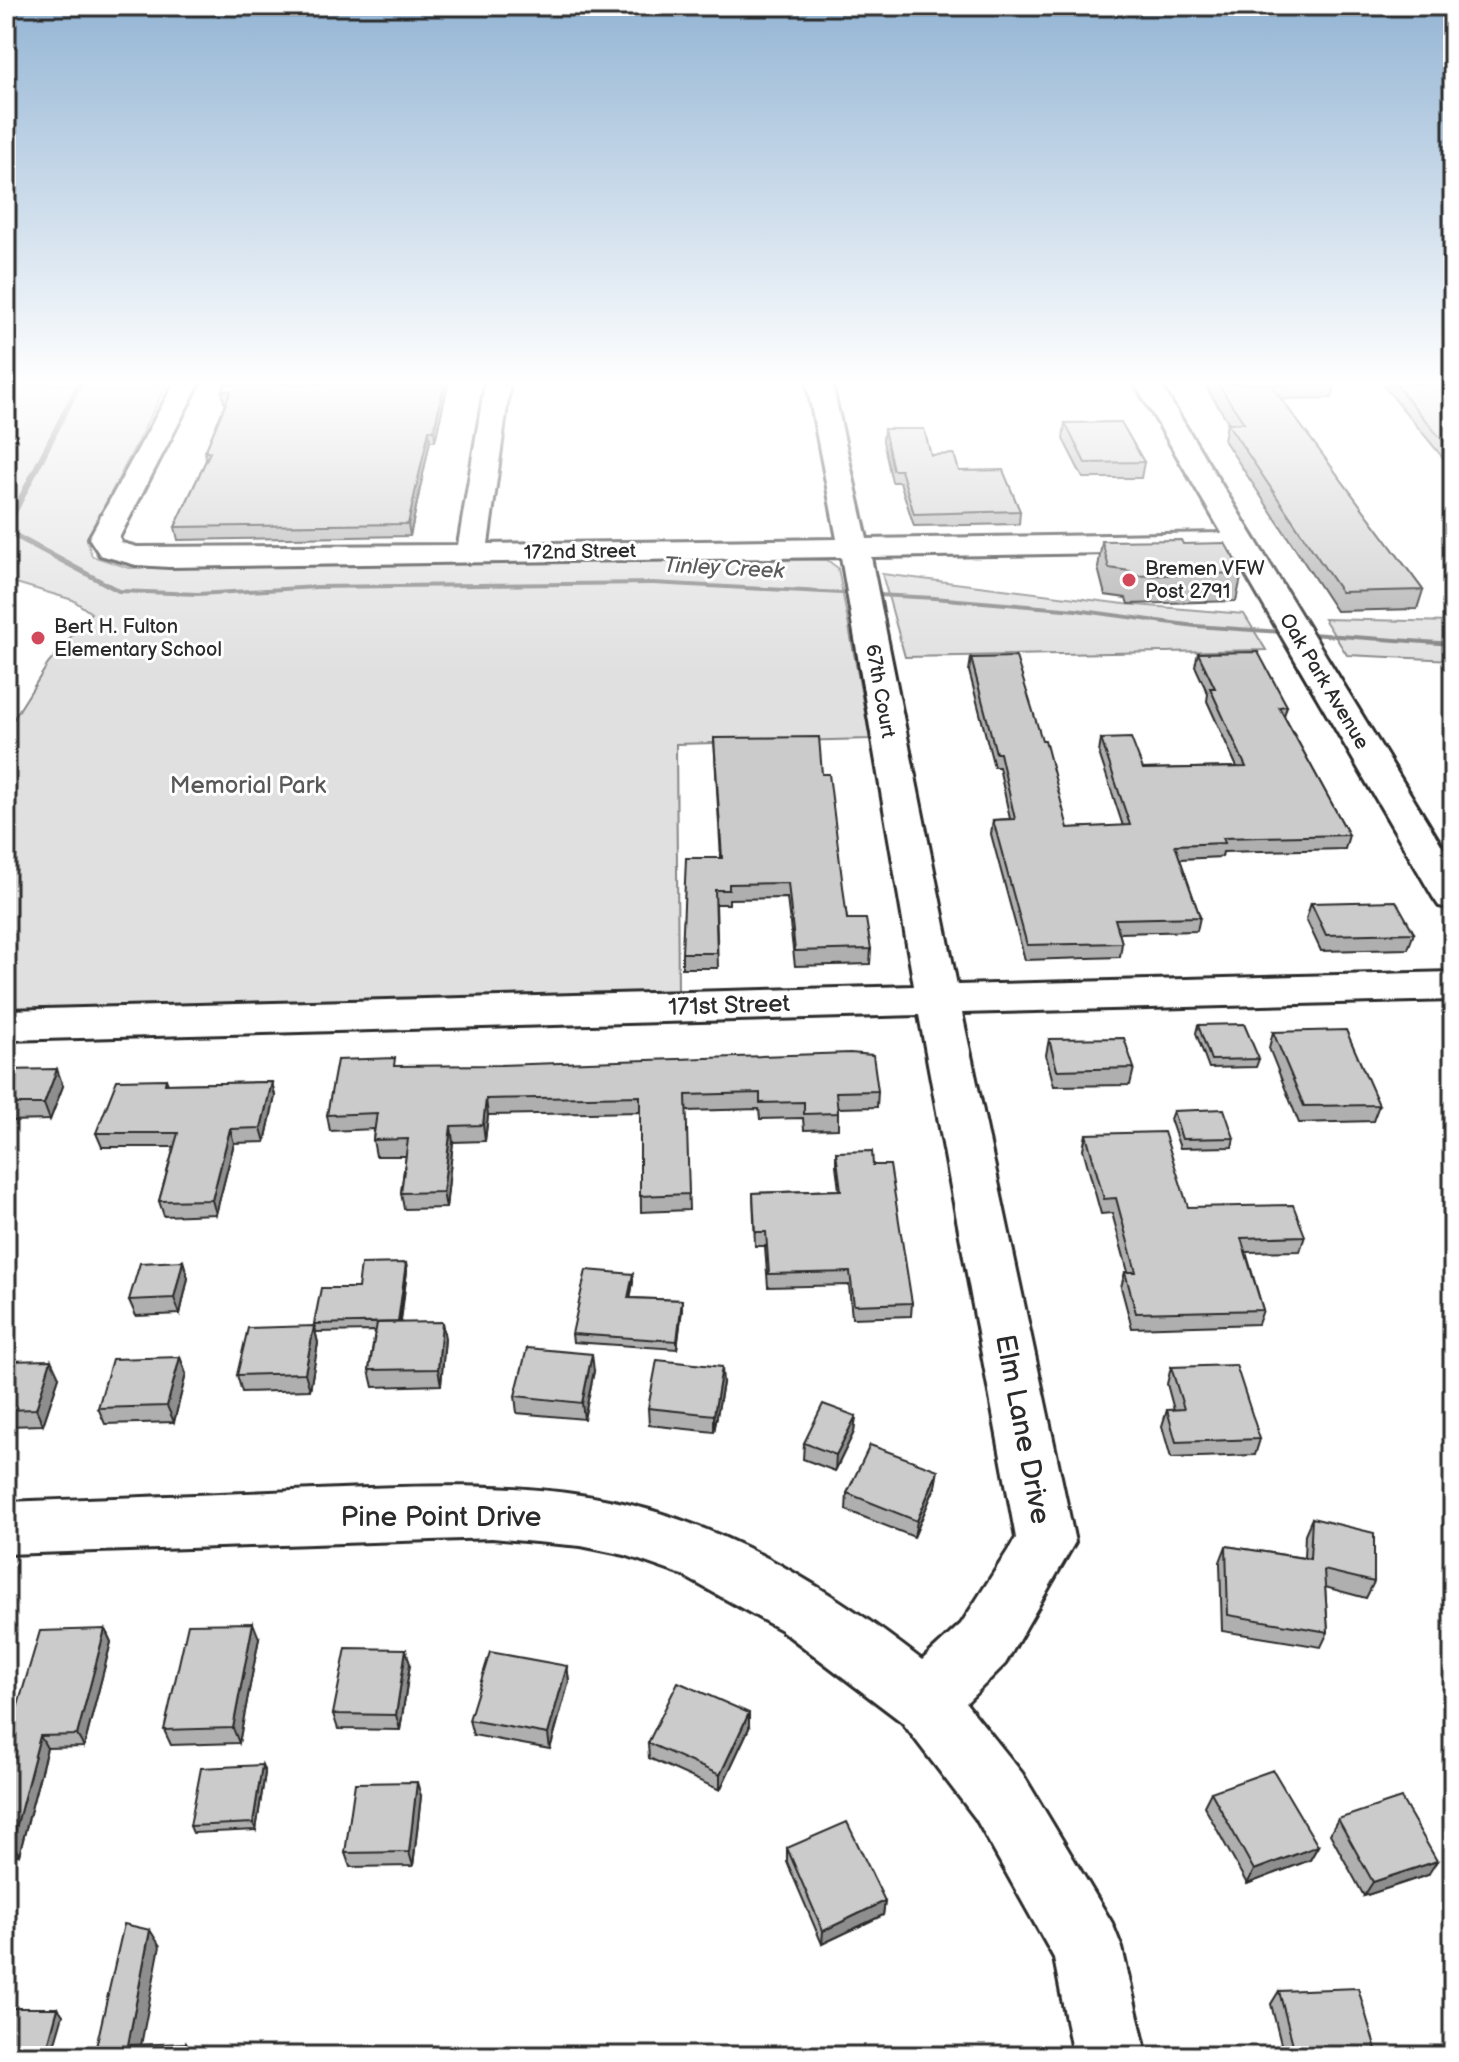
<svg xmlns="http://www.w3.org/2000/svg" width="1459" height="2062" viewBox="0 0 1459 2062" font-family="'Balsamiq Sans',sans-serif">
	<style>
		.green { fill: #e0e0e0; stroke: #868686; stroke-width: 2 }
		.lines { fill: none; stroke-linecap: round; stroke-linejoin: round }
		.stream { fill: #7e7e7e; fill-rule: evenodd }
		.minor-casing { stroke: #2b2b2b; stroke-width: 6 }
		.minor { fill: #fff; fill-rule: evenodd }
		.wall { fill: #afafaf; stroke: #2b2b2b; stroke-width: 2 }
		.shaded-wall { fill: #8e8e8e; stroke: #2b2b2b; stroke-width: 2 }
		.building { fill: #cbcbcb; stroke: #2b2b2b; stroke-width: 2 }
		.poi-dot { fill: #d1495b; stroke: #fff; stroke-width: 3 }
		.labels { text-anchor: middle; stroke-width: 6; stroke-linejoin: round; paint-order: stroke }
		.far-street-label { font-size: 20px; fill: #2b2b2b; stroke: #fff }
		.far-poi-label { font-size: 20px; fill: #2b2b2b; stroke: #fff; text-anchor: start }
		.far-water-label { font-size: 22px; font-style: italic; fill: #5c5c5c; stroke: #fff }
		.park-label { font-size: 24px; fill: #585858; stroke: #fff }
		.street-label { font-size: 24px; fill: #2b2b2b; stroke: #fff }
		.near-street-label { font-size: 28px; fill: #2b2b2b; stroke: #fff }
	</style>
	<rect width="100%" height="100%" fill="#fff"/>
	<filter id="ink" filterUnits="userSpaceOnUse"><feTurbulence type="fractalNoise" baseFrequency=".0125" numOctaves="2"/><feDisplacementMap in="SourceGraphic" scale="16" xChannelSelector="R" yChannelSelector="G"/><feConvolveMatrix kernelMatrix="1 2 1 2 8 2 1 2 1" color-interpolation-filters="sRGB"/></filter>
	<g filter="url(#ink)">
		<path class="green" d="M6,384h161l-80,156 5,16 37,12 570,-10 128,2 11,8 32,171 -194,5 2,249 -672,18v-280l42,-67 43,-51 -18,-13 -67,-20z
			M882,574l242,30 120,10 22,36 -361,7z
			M1324,619l129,3v38l-106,-5z"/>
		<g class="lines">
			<path class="stream" d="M68,384l14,1 -73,144 111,60 78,3 119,-7 336,-4 281,15 142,12 119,16 258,18v4l-258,-18 -119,-16 -142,-12 -281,-15 -336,4 -119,7 -80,-3 -112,-59v-13l69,-135z"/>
			<g class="minor-casing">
				<path id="minor" d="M174,384h25l-80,154 3,5 15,4 321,-2 27,-161h25l-22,160 349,-5 -30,-155h25l35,155 355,-6 -87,-149h25l293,480v45l-14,-3 -6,-9 -201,-346 -361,6 86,428 496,-13v28l-491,13 113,529 -70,122 -39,39 56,70 90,150 10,25 25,108h-74l-19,-98 -78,-139 -74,-97 -121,-92 -99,-55 -57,-20 -44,-9 -89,-8 -486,16v-52c103,-4 206,-7 309,-12 103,-4 207,-10 308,13 111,26 210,88 299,157l39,-36 55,-86 -97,-523 -913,25v-30l908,-24 -73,-429 -672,10 -33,-2 -36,-10 -11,-17z"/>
			</g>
			<use href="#minor" class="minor"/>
		</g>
		<path class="wall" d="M226,384h222l-13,57h-5l-20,95 -232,4 -3,-13 31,-67 -1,-8 21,-50h-2l-2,-11z
			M1204,384h132l-4,14 -51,1 142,191 -6,19 -81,2 -112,-171 3,-17h2z
			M1385,384h68v86l-69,-84z
			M1065,423l79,39 -3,16h-58l-20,-39z
			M884,429l75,42 61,40 -1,13 -105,2 -14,-44h-8l-9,-41z
			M1102,541l81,3 59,29 -6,28 -108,3 -2,-6 -21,-3 -7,-27z
			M1198,653l89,53 -3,10 65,119 -4,14 -122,3 -1,5 -42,2 20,58 -3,14 -78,2 3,10 -2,14 -95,3 -34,-126 2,-14 17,-1 -11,-52h-5l-25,-96 2,-13 97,170 55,-2 -24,-73 2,-14 42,30 94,-2 -30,-66 1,-7 -13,-28z
			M714,738l108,36 25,145 24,30 -1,15 -75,2 -8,-68 -58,1v5h-13l2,64h-36v-15l39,-95z
			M1311,903l103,30 -6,16 -87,2 -15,-32z
			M1198,1025l61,34 -3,8 -47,1 -13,-35z
			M1273,1032l106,73 -6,16 -74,2 -30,-75z
			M1049,1039l85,29 -4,17 -76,1 -8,-31z
			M396,1066l482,25 -1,16 -39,1v21l-34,1 -1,-12 -43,1 -1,-10 -73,2 3,99 -48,2 -1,-100 -152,3 -3,26 -32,1 -7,66 -42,1 -3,-16 5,-37h-30l-3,-16 1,-11 -44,2 -3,-16z
			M6,1070l57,16 -13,34 -44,1z
			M166,1079l2,5 104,-2 3,14 -10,46 -31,1 -18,71 -52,2 -5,-15 15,-54h-72l-6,-14z
			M1173,1111l61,27 -2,9 -52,1 -10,-29z
			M1086,1134l102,73 117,29 -5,15 -54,1 17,58 -5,14 -126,4 -11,-41 4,-15h3l-16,-59 -11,1 -18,-65z
			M836,1152l37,13 39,138 -1,13 -59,2 -3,-33 -81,2 -3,-41h-10l-2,-53 86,-3 -3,-25z
			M183,1261l5,17 -8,36 -44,2 -7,-16z
			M406,1263l1,8 -6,51 44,16 -4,47 -68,2 -4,-17 6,-39 -59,1 -2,-8 44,-36z
			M633,1274v8l-3,16 52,2v9l-5,40 -104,-7 -1,-8z
			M1453,1292v21l-5,-11z
			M314,1326l4,17 -8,47 -68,2 -5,-17z
			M180,1357l6,17 -12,48 -69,2 -7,-16z
			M6,1361l53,16 -16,48 -37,1z
			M1171,1367l89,72 -5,16 -84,3 -9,-32 5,-16h7l-7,-26z
			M594,1371l-10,48 -67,-6 -2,-17z
			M723,1383l-9,49 -65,-7 -1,-17z
			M856,1416l-2,16 -19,39 -32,-12 1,-16z
			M935,1487l-21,50 -68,-27 1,-17z
			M1312,1518l62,64 -8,16 -41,-11 3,45 -7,15 -99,-16 -2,-69 6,-16 78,12 1,-24z
			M105,1629l6,13 -27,105 -37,1 -28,107 -13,1v-110z
			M259,1638l-20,105 -68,2 -7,-15z
			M410,1664l-10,66 -62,-1 -5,-15z
			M567,1666l2,15 -19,68 -77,-14 -4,-15z
			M749,1728l-29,62 -71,-32 -1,-15z
			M262,1765l3,8 -9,57 -63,3 -3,-7z
			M1211,1792l107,54 -8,14 -63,24 -43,-78z
			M421,1796l-8,70 -63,1 -5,-14z
			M1338,1819l90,56 -64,21 -34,-62z
			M787,1848l98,53 -2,14 -61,29 -35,-82z
			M1279,1991l99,65h-94l-13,-52z"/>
		<path class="shaded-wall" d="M444,384h4l-13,57 -1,-11z
			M429,430l1,11 -20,95 -2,-12z
			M57,1069l6,17 -13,34 -6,-16z
			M272,1082l3,14 -10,46 -4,-14z
			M486,1099l2,16 -3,26 -2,-16z
			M451,1126l2,16 -7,66 -3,-16z
			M230,1129l4,14 -18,71 -4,-14z
			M183,1261l5,17 -8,36 -6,-16z
			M406,1263l1,8 -8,60 -1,-8z
			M633,1274v8l-4,24 -1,-8z
			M682,1300v9l-5,40v-8z
			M442,1322l3,16 -4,47 -3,-16z
			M314,1326l4,17 -8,47 -5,-17z
			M592,1354l2,17 -10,48 -2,-16z
			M180,1357l6,17 -12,48 -7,-16z
			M51,1360l8,17 -16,48 -7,-16z
			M722,1367l1,16 -9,49v-17z
			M856,1416l-2,16 -19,39 1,-16z
			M938,1470l-3,17 -21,50 3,-16z
			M253,1623l6,15 -20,105 -6,-15z
			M105,1629l6,13 -27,105 -7,-12z
			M406,1649l4,15 -10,66 -4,-15z
			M567,1666l2,15 -19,68 -2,-15z
			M749,1713v15l-29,62v-15z
			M40,1736l7,12 -28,107 -7,-12z
			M262,1765l3,8 -9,57 -3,-7z
			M417,1782l4,14 -8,70 -4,-14z
			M1318,1846l-8,14 -63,24 7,-14z
			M1437,1861l-9,14 -64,21 9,-14z
			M885,1901l-2,14 -61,29 1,-13z
			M150,1930l10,16 -21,110 -11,-11z
			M58,2008l5,7 -12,41h-6z
			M186,2043l8,13h-10z"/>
		<path class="building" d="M226,384h218l-10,46h-5l-21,94 -233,3 35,-75h-5l26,-61h-9z
			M1218,384h52l153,206 -82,2 -114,-169h17z
			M1395,384h58v69z
			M1121,422l23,40 -59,1 -20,-40z
			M884,429h40l7,26 23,-1 5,17 44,-1 17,41 -106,3 -13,-44h-8z
			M1181,540l2,4 42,-1 17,30 -109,3 -3,-5 -21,-3 -7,-27z
			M1258,652l29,54 -8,1 70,128 -126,3 2,5 -50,2 25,72 -85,2 7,24 -95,2 -34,-125 22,-1 -15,-66h-4l-25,-95 45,-1 26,83h3l23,88 62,-3 -29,-86 30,-1 12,31 103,-2 -36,-79h5l-17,-35z
			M819,737l3,37h7l18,145h19l5,30 -76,2 -7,-68 -59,1v6h-14l2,63h-35l4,-95h36l-8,-120z
			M1396,901l18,32 -88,2 -15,-32z
			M1244,1024l15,35 -48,1 -13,-35z
			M1346,1030l33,75 -75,1 -31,-74z
			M1124,1038l10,30 -77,2 -8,-31z
			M850,1053l23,2 5,36 -42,1 2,21 -34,1v-12l-44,1v-10l-74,2 3,99 -49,2v-100l-154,3 -3,26 -32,1 -8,66 -42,1 7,-54 -35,1 4,-27 -50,2 10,-55 58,-2 -1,8 106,-1z
			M57,1069l-13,35h-38v-34z
			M166,1079l-1,5 107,-2 -11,46 -31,1 -18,71 -53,1 19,-68h-82l21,-53z
			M1224,1109l10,29 -52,1 -9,-28z
			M1164,1132l24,75 105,-2 12,31 -64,2 22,72 -127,3 -11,-41h11l-20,-74 -12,1 -18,-65z
			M872,1151l1,14h17l22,138 -58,2 -4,-33 -81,2 -3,-42h-11l-2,-39 88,-3 -5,-38z
			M183,1261l-9,37 -45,2 11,-37z
			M406,1263l-8,59 -84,2 7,-36h37l3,-24z
			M586,1270l47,4 -5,24 54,2 -5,41 -105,-7z
			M442,1322l-4,47 -69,1 8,-47z
			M314,1326l-9,47 -68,2 11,-47z
			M527,1348l65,6 -10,49 -67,-7z
			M180,1357l-13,49 -69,2 14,-49z
			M51,1360l-15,49 -30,1v-49z
			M657,1360l65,7 -8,48 -66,-7z
			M1236,1365l24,74 -84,3 -9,-32 17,-1 -13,-42z
			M823,1404l33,12 -20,39 -32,-12z
			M870,1445l68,25 -21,51 -70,-28z
			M1312,1518l62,15v49l-50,-12 4,62 -100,-17 -2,-69 84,13z
			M253,1623l-20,105 -69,2 24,-106z
			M105,1629l-28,106 -37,1 -28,107h-6v-97l34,-115z
			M346,1648l60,1 -10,66 -63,-1z
			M490,1652l77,14 -19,68 -79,-14z
			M678,1682l71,31 -29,62 -72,-32z
			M262,1765l-9,58 -63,3 11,-58z
			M1273,1770l45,76 -64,24 -43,-78z
			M417,1782l-8,70 -64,1 10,-70z
			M1401,1798l36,63 -64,21 -35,-63z
			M847,1822l38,79 -62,30 -36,-83z
			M124,1924l26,6 -22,115 58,-2 -2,13h-90z
			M1358,1988l20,68h-82l-17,-65z
			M9,2008h49l-13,48h-39v-37z"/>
	</g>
	<linearGradient id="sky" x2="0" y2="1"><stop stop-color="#94b5d4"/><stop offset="0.57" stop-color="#fff"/><stop offset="1" stop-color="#fff" stop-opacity="0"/></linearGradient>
	<rect width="1459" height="672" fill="url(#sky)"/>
	<g class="poi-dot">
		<circle cx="1129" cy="580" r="8"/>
		<circle cx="38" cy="638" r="8"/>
	</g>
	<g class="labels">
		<g class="far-street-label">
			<text transform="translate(580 551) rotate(-1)" y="7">172nd Street</text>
			<text transform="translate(1325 681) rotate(59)" y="7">Oak Park Avenue</text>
			<text transform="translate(881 691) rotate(80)" y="7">67th Court</text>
		</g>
		<g class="far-poi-label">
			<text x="1145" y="575">Bremen VFW<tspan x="1145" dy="23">Post 2791</tspan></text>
			<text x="54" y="633">Bert H. Fulton<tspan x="54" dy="23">Elementary School</tspan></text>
		</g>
		<g class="far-water-label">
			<text transform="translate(724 567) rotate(3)" y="8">Tinley Creek</text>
		</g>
		<g class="park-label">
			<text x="248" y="793">Memorial Park</text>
		</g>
		<g class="street-label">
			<text transform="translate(729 1005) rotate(-2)" y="8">171st Street</text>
		</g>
		<g class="near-street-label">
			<text transform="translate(1024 1429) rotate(79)" y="10">Elm Lane Drive</text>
			<text x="441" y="1526">Pine Point Drive</text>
		</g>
	</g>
	<rect width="1459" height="2062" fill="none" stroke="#fff" stroke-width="32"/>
	<rect x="16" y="16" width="1427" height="2030" fill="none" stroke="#2b2b2b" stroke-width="3" filter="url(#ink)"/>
</svg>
